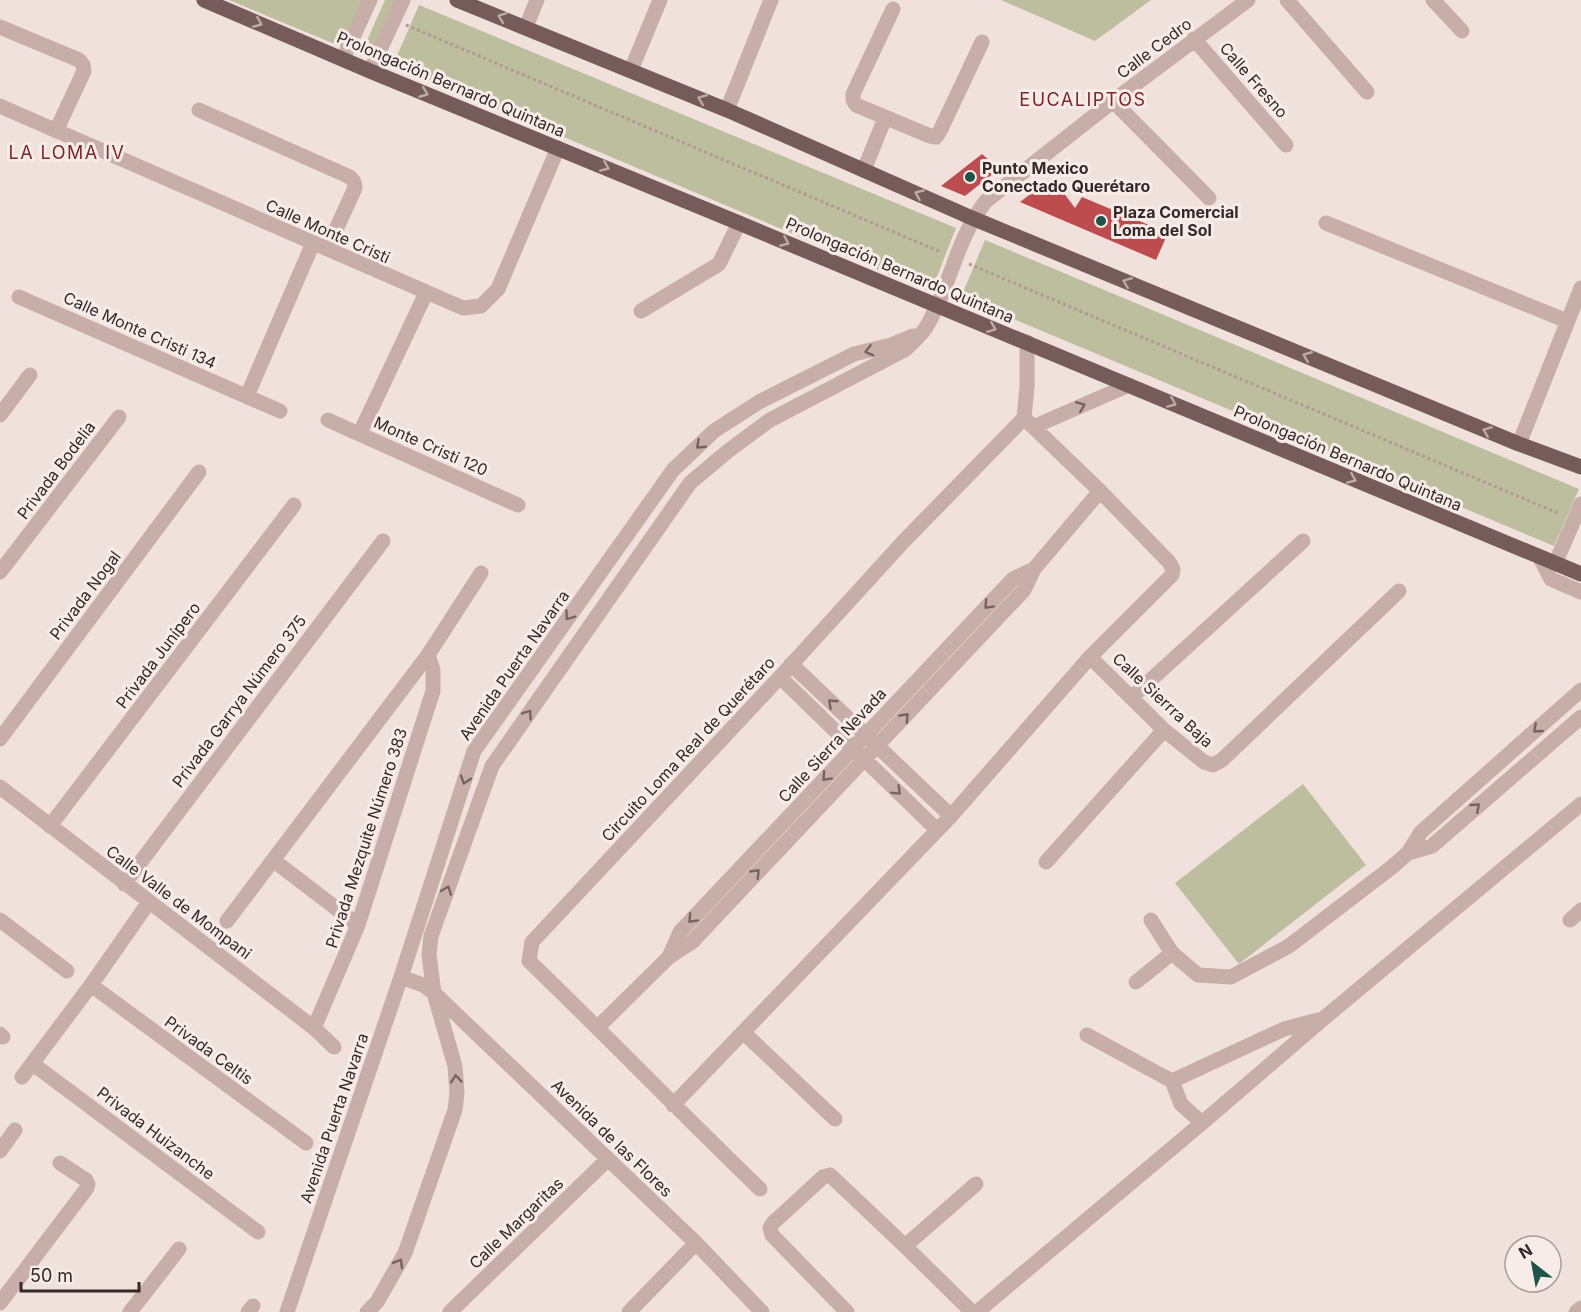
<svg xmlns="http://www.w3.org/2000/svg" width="1581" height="1312" viewBox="0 0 1581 1312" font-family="Inter,sans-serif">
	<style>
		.green { fill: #bcbe9d }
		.building { fill: #bd4c4f }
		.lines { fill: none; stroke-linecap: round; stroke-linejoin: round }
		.path { stroke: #b39893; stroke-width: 3; stroke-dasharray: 3 3; stroke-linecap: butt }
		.minor { stroke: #c7aea8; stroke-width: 15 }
		.major { stroke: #755c5a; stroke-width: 15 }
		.oneway { stroke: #bdaba8 }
		.oneway2 { stroke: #776462 }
		.poi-dot { fill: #205349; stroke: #f8ece8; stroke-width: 2 }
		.labels { text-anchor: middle; stroke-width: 6; stroke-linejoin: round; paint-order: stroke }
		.street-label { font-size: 16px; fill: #352828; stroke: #f8ece8 }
		.poi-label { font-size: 16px; font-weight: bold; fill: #352828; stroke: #f8ece8; text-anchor: start }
		.neighbourhood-label { font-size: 18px; letter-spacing: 1.5px; fill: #7e272a; stroke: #f8ece8 }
	</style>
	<rect width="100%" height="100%" fill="#f0e1dc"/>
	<path class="green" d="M229,0h135l-22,47z
		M385,0h16l-26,57 -13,-5z
		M1001,0h150l-56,41z
		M419,5l537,223 -25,64 -538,-227z
		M985,240l594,249 -25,57 -593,-249z
		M1303,784l63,81 -127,99 -64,-81z"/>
	<path class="building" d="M982,154l17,15 -34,27 -24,-10z
		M1046,182l14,6 15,20 7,-11 86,36 -12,27 -136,-58z"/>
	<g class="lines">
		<path class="path" d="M406,25l535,227
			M969,264l591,250"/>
		<path class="minor" d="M1287,0l80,92
			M1433,0l29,31
			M893,9l-40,85v6l3,5 74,31 6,1 4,-6 42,-89
			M0,27l79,33 4,5 1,6 -28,60
			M526,27l11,-27
			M1194,39l92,106
			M343,59l27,-59
			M631,70l29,-70
			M370,71l33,-71
			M1113,101l96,97
			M0,106l463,202 18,-2 17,-17 60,-141
			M199,110l151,67 4,5 1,6 -28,61
			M727,110l44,-110
			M864,170l21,-52
			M1326,223l241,98
			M19,297l261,114
			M641,311l78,-47 20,-41
			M247,396l66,-153
			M0,415l30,-40
			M328,420l190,85
			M1033,427l96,-42
			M360,433l66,-140
			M1519,444l62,-156
			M1540,558l11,21 30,13
			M1555,564l26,-60
			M0,572l119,-155
			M1090,657l74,73 40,32 9,3 9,-5 177,-169
			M791,664l160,152
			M780,677l157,153
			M1132,697l171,-156
			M0,739l199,-267
			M0,787l314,241 20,19
			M50,826l244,-321
			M1408,853l24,-7 149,-129
			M273,860l85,65
			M1046,862l118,-132
			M124,884l259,-343
			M0,920l67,51
			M1151,920l21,33 26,22 33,2 58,-31 103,-79 16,-14 13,-21 160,-142
			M1570,920l11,-10
			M227,921l201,-266 53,-82
			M669,957l11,-25 333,-353 21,-10
			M401,977l22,8 11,8 262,250 66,69
			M1136,982l36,-29
			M91,985l215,158
			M598,1027l71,-70 23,-15 332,-352 10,-21 66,-78
			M314,1028l44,-103 75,-234v-21l-5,-15
			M743,1032l92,87
			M0,1034l3,3
			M1087,1035l85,46 9,23 21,19
			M33,1064l225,168
			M22,1077l69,-92 58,-83
			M1172,1081l112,-52 34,-9
			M673,1105l278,-289 139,-159 82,-82 1,-6 -4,-7 -69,-71 -76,-73
			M0,1151l15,-21
			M760,1189c-78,-75 -153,-153 -231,-228l3,-19 248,-265 123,-135 121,-124 3,-31v-45
			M905,1246l71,-62
			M0,1303l87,-115 1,-4 -2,-4 -26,-17
			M130,1312l49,-63
			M248,1312l5,-6
			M287,1312l114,-335 73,-226 199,-281 41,-39 45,-29 95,-48 37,-9 22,-9
			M367,1312l10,-10 28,-49 50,-143 2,-17 -2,-27 -21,-73 -5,-38 2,-19 61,-170 198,-283 38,-32 42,-31 136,-71c6,-6 14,-13 19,-20 25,-40 31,-91 61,-128l127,-100 135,-101
			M450,1312l158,-153
			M629,1312l67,-69
			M847,1312l-75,-77 -2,-7 3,-5 50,-46 7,-2 75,71 67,66
			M977,1312l225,-189 121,-104 258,-215
			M1576,1312l5,-4"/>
		<path class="major" d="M204,0l166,71 369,152 842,351
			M457,0l270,110 245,108 547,226 62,23"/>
	</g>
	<defs><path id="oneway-chevron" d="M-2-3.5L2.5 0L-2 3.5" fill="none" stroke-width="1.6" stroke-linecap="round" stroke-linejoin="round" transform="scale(1.5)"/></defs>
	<g class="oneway">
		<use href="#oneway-chevron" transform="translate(502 17) rotate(-159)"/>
		<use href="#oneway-chevron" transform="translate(258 23) rotate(23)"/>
		<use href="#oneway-chevron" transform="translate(424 93) rotate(22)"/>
		<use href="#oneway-chevron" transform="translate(702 99) rotate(-158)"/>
		<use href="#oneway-chevron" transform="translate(605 167) rotate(23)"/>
		<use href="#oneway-chevron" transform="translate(919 194) rotate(-156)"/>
		<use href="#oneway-chevron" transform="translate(785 242) rotate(23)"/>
		<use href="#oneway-chevron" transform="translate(1127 282) rotate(-158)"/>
		<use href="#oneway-chevron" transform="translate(992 328) rotate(22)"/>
		<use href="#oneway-chevron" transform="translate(1307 356) rotate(-158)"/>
		<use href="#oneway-chevron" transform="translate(1172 403) rotate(23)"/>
		<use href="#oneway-chevron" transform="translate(1487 431) rotate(-158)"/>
		<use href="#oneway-chevron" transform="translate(1352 479) rotate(23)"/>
	</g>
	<g class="oneway2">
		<use href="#oneway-chevron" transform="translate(869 351) rotate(166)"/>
		<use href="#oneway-chevron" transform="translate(1081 406) rotate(-22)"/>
		<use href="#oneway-chevron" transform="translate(700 445) rotate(137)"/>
		<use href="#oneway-chevron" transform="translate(988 605) rotate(133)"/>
		<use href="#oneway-chevron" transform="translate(569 616) rotate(125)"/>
		<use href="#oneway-chevron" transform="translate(832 703) rotate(-137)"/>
		<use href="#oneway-chevron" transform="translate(528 714) rotate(-55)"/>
		<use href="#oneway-chevron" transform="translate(905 717) rotate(-47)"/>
		<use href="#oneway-chevron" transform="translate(1537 729) rotate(139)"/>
		<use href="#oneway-chevron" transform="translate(826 777) rotate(133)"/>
		<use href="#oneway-chevron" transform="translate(465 780) rotate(108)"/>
		<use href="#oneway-chevron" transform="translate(897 791) rotate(44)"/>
		<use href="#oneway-chevron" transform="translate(1476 807) rotate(-41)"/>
		<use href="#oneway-chevron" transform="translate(756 873) rotate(-46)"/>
		<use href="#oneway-chevron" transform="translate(447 890) rotate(-70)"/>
		<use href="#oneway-chevron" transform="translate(692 919) rotate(133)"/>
		<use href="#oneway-chevron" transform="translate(456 1079) rotate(-95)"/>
		<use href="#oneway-chevron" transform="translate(399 1263) rotate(-60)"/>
	</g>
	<g class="poi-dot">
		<circle cx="970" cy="177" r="6"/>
		<circle cx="1101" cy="221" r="6"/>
	</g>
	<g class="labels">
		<g class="street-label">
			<text transform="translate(1154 48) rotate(-37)" y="6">Calle Cedro</text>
			<text transform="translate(1254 80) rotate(49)" y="6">Calle Fresno</text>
			<text transform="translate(451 84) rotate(23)" y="6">Prolongación Bernardo Quintana</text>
			<text transform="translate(328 231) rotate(24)" y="6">Calle Monte Cristi</text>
			<text transform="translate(900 270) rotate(23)" y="6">Prolongación Bernardo Quintana</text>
			<text transform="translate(140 330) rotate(24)" y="6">Calle Monte Cristi 134</text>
			<text transform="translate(431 446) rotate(24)" y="6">Monte Cristi 120</text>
			<text transform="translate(1348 458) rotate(23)" y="6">Prolongación Bernardo Quintana</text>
			<text transform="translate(56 470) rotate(-53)" y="6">Privada Bodelia</text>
			<text transform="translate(85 595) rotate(-53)" y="6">Privada Nogal</text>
			<text transform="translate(158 655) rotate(-53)" y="6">Privada Junípero</text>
			<text transform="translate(514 665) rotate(-55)" y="6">Avenida Puerta Navarra</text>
			<text transform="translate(1163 700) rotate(43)" y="6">Calle Sierrra Baja</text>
			<text transform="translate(239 701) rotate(-53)" y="6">Privada Garrya Número 375</text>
			<text transform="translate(832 745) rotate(-47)" y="6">Calle Sierra Nevada</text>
			<text transform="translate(688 749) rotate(-47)" y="6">Circuito Loma Real de Querétaro</text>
			<text transform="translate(366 838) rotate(-72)" y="6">Privada Mezquite Número 383</text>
			<text transform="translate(179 902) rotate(37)" y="6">Calle Valle de Mompani</text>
			<text transform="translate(209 1050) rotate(36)" y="6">Privada Celtis</text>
			<text transform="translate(334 1118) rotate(-71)" y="6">Avenida Puerta Navarra</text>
			<text transform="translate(156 1133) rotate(37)" y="6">Privada Huizanche</text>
			<text transform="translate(612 1138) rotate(44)" y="6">Avenida de las Flores</text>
			<text transform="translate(516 1223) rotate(-44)" y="6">Calle Margaritas</text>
		</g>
		<g class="poi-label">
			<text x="982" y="174">Punto Mexico<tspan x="982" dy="18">Conectado Querétaro</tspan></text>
			<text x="1113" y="218">Plaza Comercial<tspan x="1113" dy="18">Loma del Sol</tspan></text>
		</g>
		<g class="neighbourhood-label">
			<text x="1083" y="106">EUCALIPTOS</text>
			<text x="67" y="159">LA LOMA IV</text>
		</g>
	</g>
	<g transform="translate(1533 1264) rotate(329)"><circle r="28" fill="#f8ece8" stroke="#aa9e9b" stroke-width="1.5"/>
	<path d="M0-4.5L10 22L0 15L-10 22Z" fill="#205349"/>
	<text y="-9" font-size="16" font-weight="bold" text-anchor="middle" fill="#352828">N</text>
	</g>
	<path d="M21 1282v9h118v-9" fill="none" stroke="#352828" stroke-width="3"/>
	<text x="30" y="1282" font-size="18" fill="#352828" stroke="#f8ece8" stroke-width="4.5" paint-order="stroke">50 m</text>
</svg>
